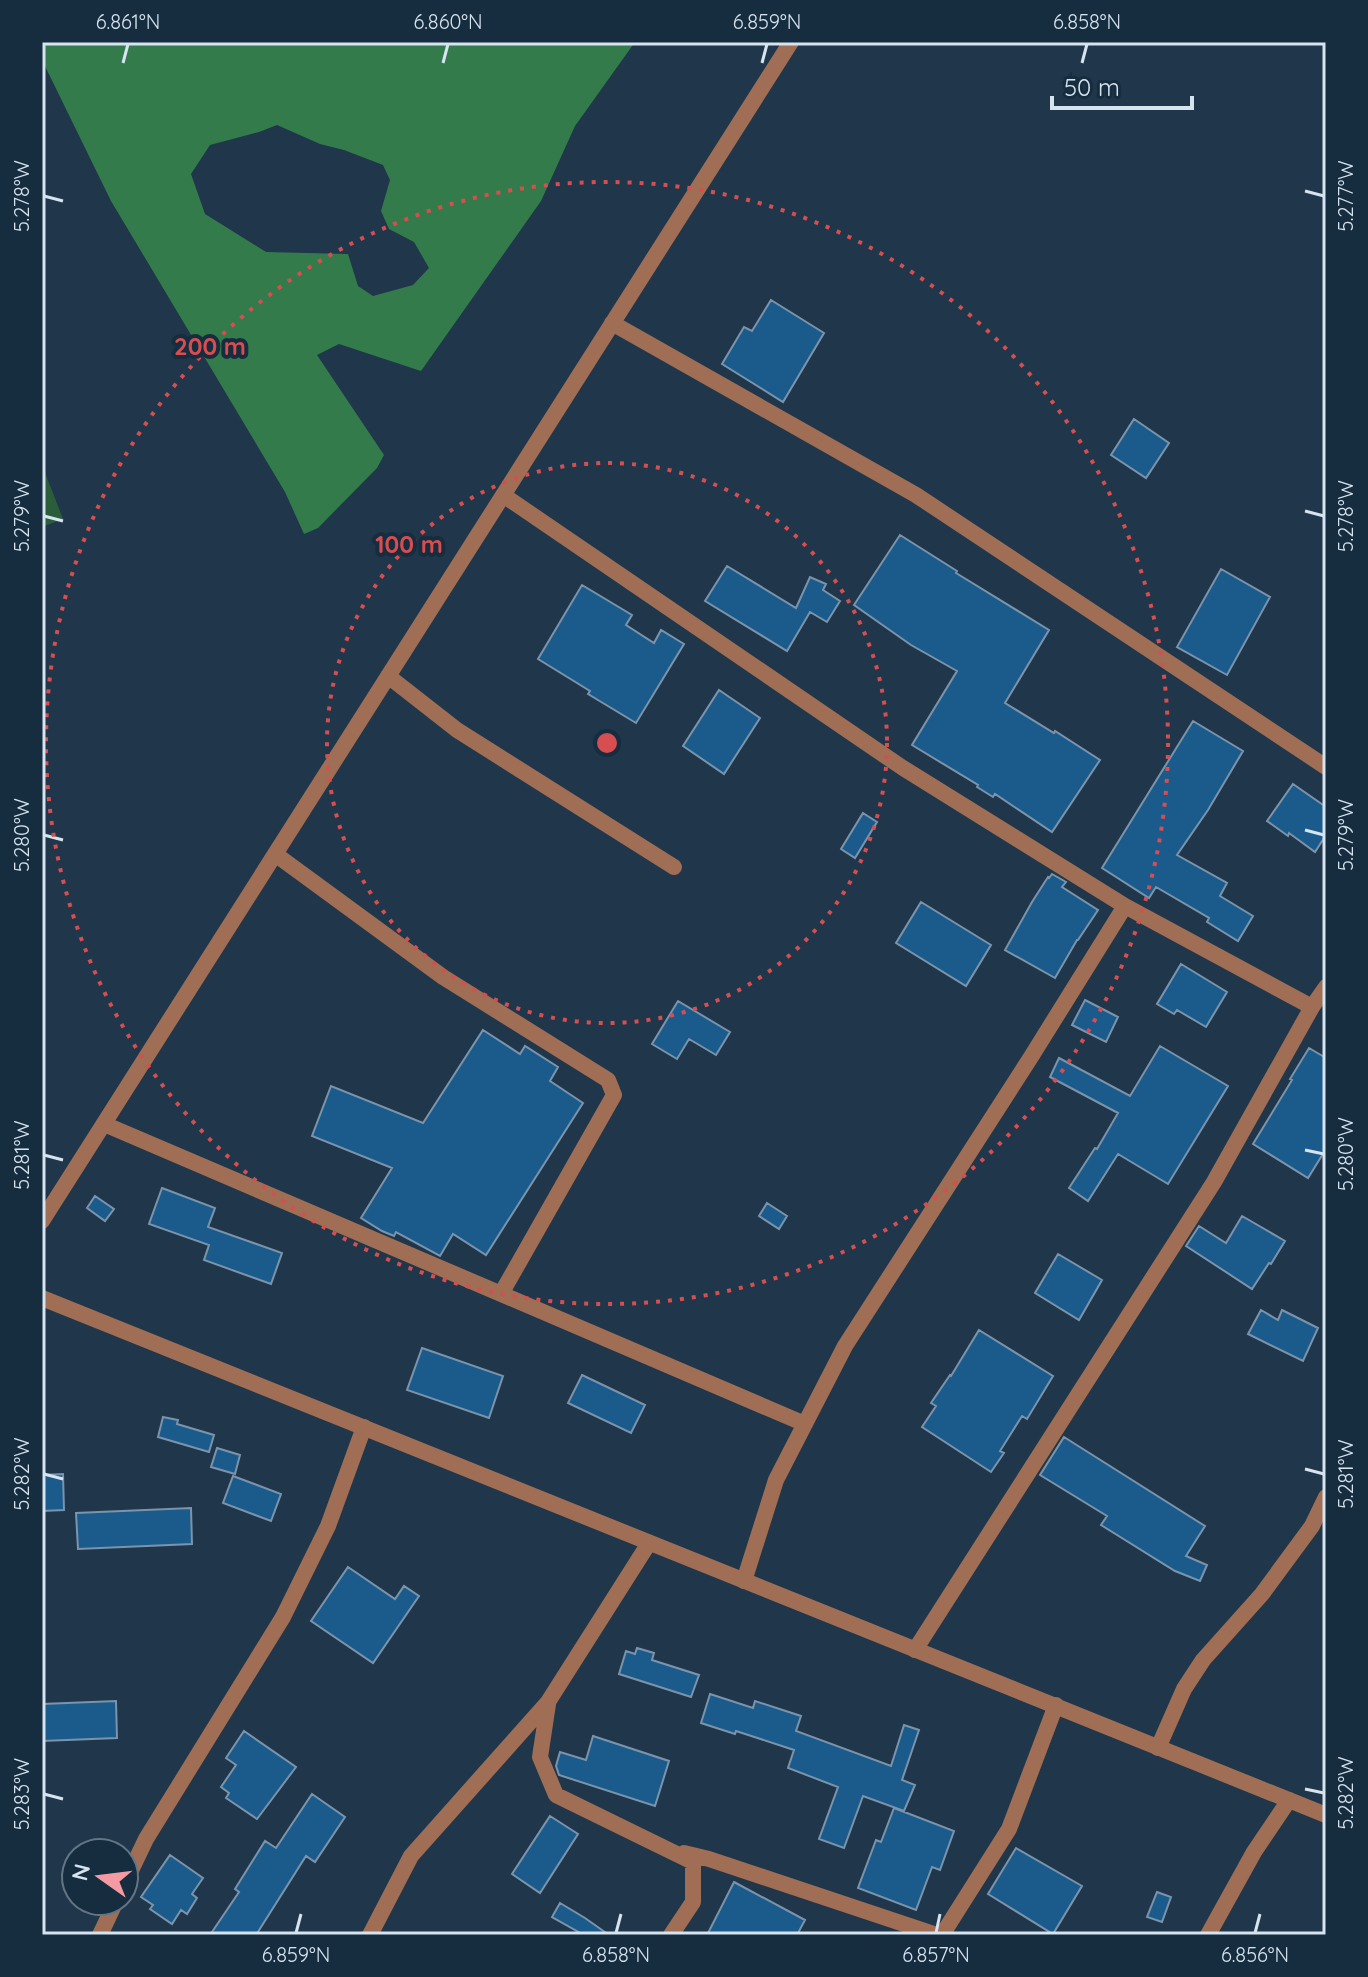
<svg xmlns="http://www.w3.org/2000/svg" width="1368" height="1977" viewBox="0 0 1368 1977" font-family="Quicksand,sans-serif">
	<style>
		.green { fill: #2b5d3b }
		.forest { fill: #347b4c; fill-rule: evenodd }
		.building { fill: #1b5b8c; stroke: #7b94ab; stroke-width: 2 }
		.lines { fill: none; stroke-linecap: round; stroke-linejoin: round }
		.minor { stroke: #9f6e54; stroke-width: 16 }
		.tertiary { stroke: #9f6e54; stroke-width: 16 }
		.ticks { fill: none; stroke: #d6e4f0; stroke-width: 3 }
		.ring { fill: none; stroke: #d64e50; stroke-width: 4; stroke-dasharray: 4 8 }
		.centre { fill: #d64e50; stroke: #162c3f; stroke-width: 4 }
		.ring-label { font-size: 24px; text-anchor: middle; font-weight: bold; fill: #d64e50; stroke: #162c3f; stroke-width: 8; stroke-linejoin: round; paint-order: stroke }
		.neatline { fill: none; stroke: #d6e4f0; stroke-width: 3 }
		.ticks-label { font-size: 20px; text-anchor: middle; fill: #d6e4f0 }
	</style>
	<rect width="100%" height="100%" fill="#20364a"/>
	<path class="green" d="M42,465l21,54 -21,8z"/>
	<path class="forest" d="M42,42h593l-60,84 -34,75 -120,170 -82,-27 -22,11 67,100 -7,13 -59,60 -14,6 -19,-42 -174,-291 -69,-141zM277,125l43,19 24,6 39,15 7,15 -9,31 8,18 25,13 15,26 -16,17 -40,11 -15,-10 -10,-32 -82,-2 -61,-38 -14,-40 19,-29 49,-13z"/>
	<path class="building" d="M771,300l53,33 -41,69 -61,-38 22,-37 8,4z
		M1134,419l35,24 -23,35 -35,-23z
		M900,535l57,36 -1,2 93,57 -44,73 49,30 1,-2 45,29 -48,72 -57,-38 -2,3 -16,-10 1,-2 -66,-40 45,-74 -46,-26 -57,-40z
		M727,566l69,42 14,-31 16,7 -3,6 17,11 -13,21 -17,-10 -23,39 -82,-50z
		M1221,569l49,28 -43,78 -50,-28z
		M582,585l50,30 -6,10 28,18 7,-13 23,14 -48,79 -48,-29 2,-3 -52,-32z
		M719,690l41,28 -36,56 -41,-28z
		M1193,721l50,30 -35,59 -31,45 50,28 -7,13 33,20 -15,25 -31,-19 2,-4 -53,-31 -7,11 -47,-30z
		M1293,784l33,23v28l-11,17 -26,-19 -1,3 -21,-15z
		M863,813l14,9 -22,36 -14,-9z
		M1052,874l14,8 -4,5 36,23 -20,30h-1l-22,38 -50,-28 27,-48 16,-25 1,1z
		M921,902l70,43 -25,41 -70,-43z
		M1181,964l46,28 -21,35 -29,-17 -3,4 -17,-10z
		M1085,1000l33,17 -12,25 -34,-17z
		M678,1001l52,31 -14,23 -27,-16 -12,20 -25,-15z
		M483,1030l37,24 5,-8 33,21 -8,14 33,22 -97,152 -33,-21 -13,22 -44,-24 -2,4 -12,-5 -21,-13 31,-50 -80,-32 19,-50 92,37z
		M1160,1046l68,40 -60,98 -50,-30 -30,47 -19,-13 26,-40 2,1 21,-36 -68,-36 9,-19 71,38z
		M1309,1048l17,10v91l-18,29 -55,-34 39,-64 -2,-1z
		M162,1188l53,20 -7,19 74,26 -11,31 -67,-24 5,-15 -60,-21z
		M95,1196l19,13 -9,12 -18,-13z
		M767,1203l20,13 -8,13 -20,-13z
		M1242,1216l43,25 -14,23 -2,-1 -17,26 -66,-43 13,-20 27,17z
		M1058,1254l44,26 -23,40 -44,-27z
		M1261,1310l17,10 4,-10 36,18 -15,33 -55,-27z
		M979,1330l74,46 -26,43 -5,-3 -22,35 4,2 -13,19 -69,-45 14,-21 -5,-3 19,-28 1,1z
		M422,1348l81,28 -14,42 -82,-28z
		M582,1375l63,30 -14,28 -63,-30z
		M163,1417l15,3 -1,4 37,11 -5,17 -51,-15z
		M1064,1437l141,89 -19,30 21,9 -7,16 -25,-10 -74,-46 6,-9 -67,-41z
		M217,1448l23,7 -5,19 -24,-7z
		M63,1474l1,36 -22,1v-36z
		M233,1476l48,18 -10,27 -48,-18z
		M191,1508l1,36 -114,5 -2,-36z
		M348,1567l47,32 9,-13 15,10 -46,67 -62,-42z
		M637,1648l17,5 -2,7 47,15 -8,22 -72,-23 7,-23 9,3z
		M710,1694l43,14 2,-7 46,15 -5,15 95,35 13,-41 15,5 -17,50 13,5 -11,26 -41,-15 -19,52 -25,-9 19,-52 -50,-19 6,-18 -58,-19 -1,3 -34,-11z
		M116,1701l1,37 -75,3v-37z
		M244,1731l52,36 -39,52 -31,-21 3,-5 -8,-6 15,-22 -10,-7z
		M593,1736l76,25 -14,45 -96,-31 -3,-9 4,-14 26,8z
		M312,1794l33,23 -30,45 -9,-6 -50,79h-46l29,-43 -4,-3 30,-48 11,7z
		M894,1808l60,23 -14,39 -8,-3 -16,43 -58,-22 18,-48 5,2z
		M550,1816l28,18 -38,59 -28,-19z
		M1016,1848l66,38 -29,48 -65,-40z
		M170,1855l33,23 -11,16 5,4 -10,16 -6,-4 -9,14 -22,-15 3,-4 -12,-8z
		M734,1882l71,38 -8,15h-90z
		M1157,1892l14,5 -9,25 -15,-5z
		M560,1903l25,15 24,17h-25l-32,-18z"/>
	<g class="lines">
		<path class="minor" d="M612,323l304,172 410,272
			M503,495l400,273 222,138 187,101 14,-20
			M388,676l69,54 217,137
			M275,854l168,123 165,103 6,15 -113,199
			M104,1124l701,300
			M42,1221l749,-1179
			M744,1581l32,-101 69,-134 186,-289 94,-151
			M915,1650l299,-468 98,-175
			M548,1704l-8,53 16,38 137,67v40l-22,33
			M1158,1748l26,-59 19,-29 59,-66 50,-68 14,-29
			M684,1853l25,6 228,76
			M124,1885l22,-46 137,-222 45,-91 36,-99
			M100,1935l16,-34
			M370,1935l41,-79 137,-154 101,-159
			M942,1935l67,-106 47,-124
			M1208,1935l46,-83 35,-52"/>
		<path class="tertiary" d="M42,1298l1284,517"/>
	</g>
	<path class="ticks" d="M123,63l5,-19M443,63l5,-19M762,63l5,-19M1082,63l5,-19M1305,191l19,5M44,196l19,5M1305,511l19,5M44,516l19,5M1305,830l19,5M44,835l19,5M1305,1150l19,4M44,1155l19,5M1305,1469l19,5M44,1474l19,5M1305,1789l19,4M44,1794l19,5M296,1933l5,-19M616,1933l5,-19M936,1933l4,-19M1255,1933l5,-19"/>
	<g class="ring">
		<circle cx="607" cy="743" r="280"/>
		<circle cx="607" cy="743" r="561"/>
	</g>
	<circle cx="607" cy="743" r="12" class="centre"/>
	<g class="ring-label">
		<text x="210" y="355">200 m</text>
		<text x="409" y="553">100 m</text>
	</g>
	<rect width="1368" height="1977" fill="none" stroke="#162c3f" stroke-width="88"/>
	<g transform="translate(100 1877) rotate(284)"><circle r="38" fill="#162c3f" stroke="#637686" stroke-width="2"/>
	<path d="M0-6L14 30L0 20L-14 30Z" fill="#f49aa3"/>
	<text y="-12" font-size="22" font-weight="bold" text-anchor="middle" fill="#d6e4f0">N</text>
	</g>
	<path d="M1052 96v12h140v-12" fill="none" stroke="#d6e4f0" stroke-width="4"/>
	<text x="1064" y="96" font-size="24" fill="#d6e4f0" stroke="#162c3f" stroke-width="6" paint-order="stroke">50 m</text>
	<rect x="44" y="44" width="1280" height="1889" class="neatline"/>
	<g class="ticks-label">
		<text x="128" y="29">6.861°N</text>
		<text x="448" y="29">6.860°N</text>
		<text x="767" y="29">6.859°N</text>
		<text x="1087" y="29">6.858°N</text>
		<text transform="translate(1346 196) rotate(-90)" y="7">5.277°W</text>
		<text transform="translate(22 196) rotate(-90)" y="7">5.278°W</text>
		<text transform="translate(1346 516) rotate(-90)" y="7">5.278°W</text>
		<text transform="translate(22 516) rotate(-90)" y="7">5.279°W</text>
		<text transform="translate(1346 835) rotate(-90)" y="7">5.279°W</text>
		<text transform="translate(22 835) rotate(-90)" y="7">5.280°W</text>
		<text transform="translate(1346 1154) rotate(-90)" y="7">5.280°W</text>
		<text transform="translate(22 1155) rotate(-90)" y="7">5.281°W</text>
		<text transform="translate(1346 1474) rotate(-90)" y="7">5.281°W</text>
		<text transform="translate(22 1474) rotate(-90)" y="7">5.282°W</text>
		<text transform="translate(1346 1793) rotate(-90)" y="7">5.282°W</text>
		<text transform="translate(22 1794) rotate(-90)" y="7">5.283°W</text>
		<text x="296" y="1962">6.859°N</text>
		<text x="616" y="1962">6.858°N</text>
		<text x="936" y="1962">6.857°N</text>
		<text x="1255" y="1962">6.856°N</text>
	</g>
</svg>
